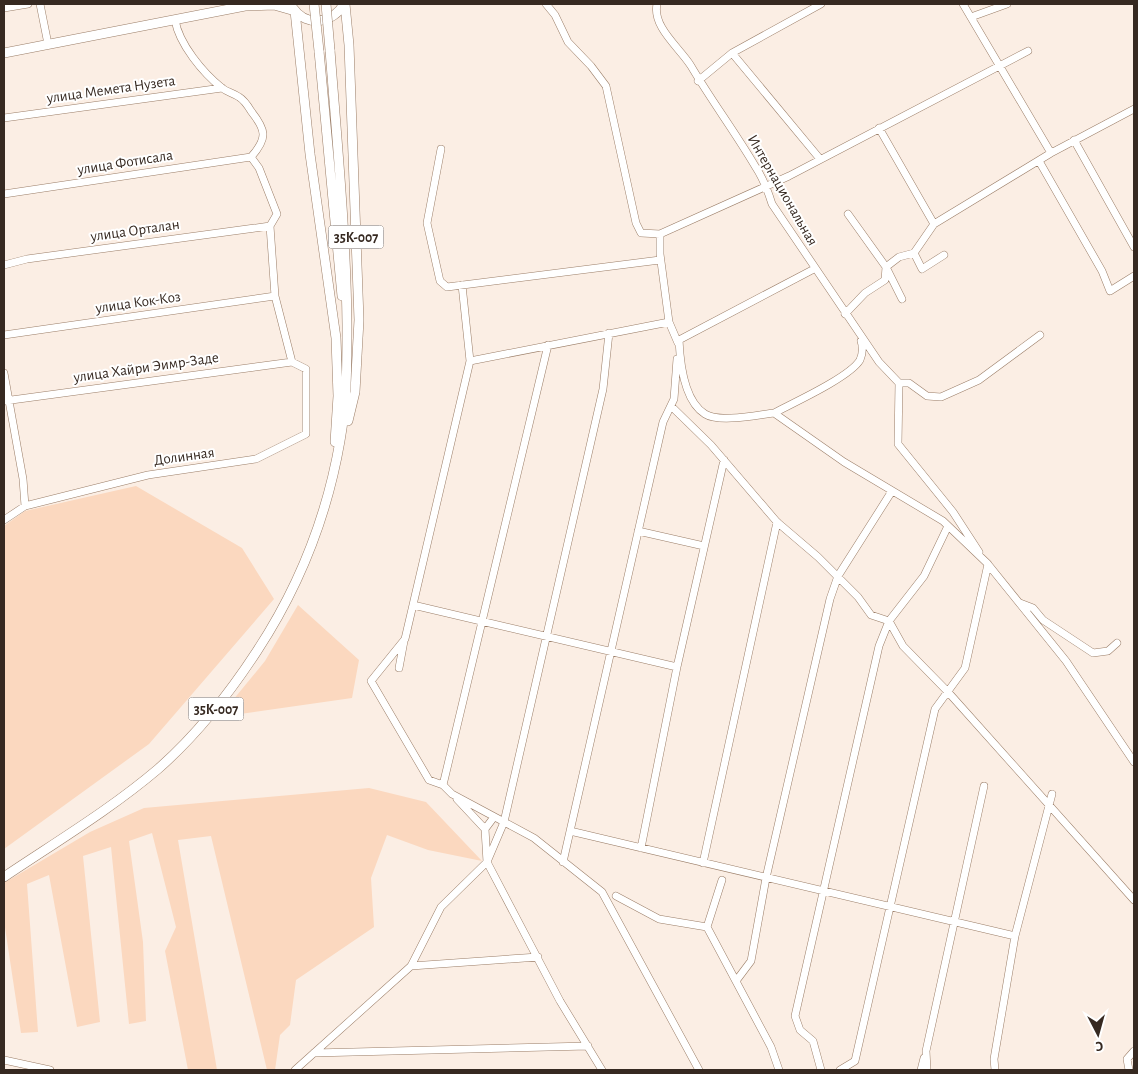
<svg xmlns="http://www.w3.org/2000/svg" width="1138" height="1074" viewBox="0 0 1138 1074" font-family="'Alegreya Sans',sans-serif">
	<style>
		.green { fill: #fbd8bf }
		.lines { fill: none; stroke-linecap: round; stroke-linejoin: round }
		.minor-casing { stroke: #9b7e68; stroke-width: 8 }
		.major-casing { stroke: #9b7e68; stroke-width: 10 }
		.minor { stroke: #fff; stroke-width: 7 }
		.major { stroke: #fff; stroke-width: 9 }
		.major-bridge-casing { stroke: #9b7e68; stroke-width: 10; stroke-linecap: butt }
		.major-bridge { stroke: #fff; stroke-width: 9 }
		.labels { text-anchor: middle; stroke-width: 4; stroke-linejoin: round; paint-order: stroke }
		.shield { fill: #fff; stroke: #726964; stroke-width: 1 }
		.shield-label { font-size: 14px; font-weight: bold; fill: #362921 }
		.street-label { font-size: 15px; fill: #362921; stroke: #fff }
	</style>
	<rect width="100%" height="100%" fill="#fbeee4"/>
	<path class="green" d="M136,486l106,62 32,51 -125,145 -145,105v-323l21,-15z
		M298,605l61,55 -7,38 -133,19 46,-56z
		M369,788l57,14 56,59 -54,-11 -41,-15 -16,43 3,49 -78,53 -6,45 -10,10 -5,35h-8l-56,-234 -33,4 39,230h-29l-23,-119 11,-24 -24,-94 -23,8 14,101 3,79 -17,3 -18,-177 -28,9 17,166 -23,5 -28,-152 -22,9 11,148 -17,1 -17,-112v-38l86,-51 54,-24z"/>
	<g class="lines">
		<g class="minor-casing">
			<path id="minor" d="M40,4l8,40
				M546,4l9,11 13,27 23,24 15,20 30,137 5,10 19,1 129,-58 239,-125
				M657,4c-5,23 23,44 34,62 20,34 44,66 64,100 8,12 13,25 17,38l107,158 20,21 -1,61 55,68 26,40
				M963,4l88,149
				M4,8l24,-4
				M971,17l36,-13
				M732,53l88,106
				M698,81l34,-28 89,-49
				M4,118l218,-30
				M879,128l55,96 117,-71 83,-44
				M1074,140l60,107
				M441,149l-14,74 13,58 7,6 213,-27
				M1039,161l63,110 8,20 24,-15
				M4,194l247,-37
				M848,214l38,53 16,32
				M660,234v20l9,68 9,21
				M914,253l8,16 22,-14
				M4,265l23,-6 243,-33
				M814,269l-135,71c1,22 5,61 26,74 14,9 52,1 69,-1l70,49 99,59 45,43 -23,104 -30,41 -80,352 -15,9
				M462,285l8,76
				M845,314l20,-21 20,-13 1,-13 13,-10 15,-4 20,-29
				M669,322l-199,39 -65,278 -34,42 58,99 14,5 9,9 82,44 68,54 97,178
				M4,335l271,-39
				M4,373l19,106 2,27
				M899,383h10l18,13 14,1 38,-17 61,-45
				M4,401l288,-39
				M671,406l40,39 66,77 41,35 40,40 13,18 18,6 14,25 45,46 186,208
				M774,413c19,-10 76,-36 86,-53 3,-7 3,-13 1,-19
				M4,520l21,-14 123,-31 108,-16 50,-25v-65l-14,-7 -17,-66 -5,-70 7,-12 -18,-46 -8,-11c17,-19 15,-27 0,-46 -3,-5 -7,-11 -12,-14 -6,-4 -12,-5 -17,-9 -19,-15 -43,-44 -47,-68
				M638,531l66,15
				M987,563l79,98 68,101
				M1020,603l13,5 10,12 50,33 15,-2 9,-8
				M413,605l264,62
				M399,668l5,-27
				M443,785l105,-440
				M457,799l28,30
				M570,831l445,105
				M641,848l36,-181 47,-207
				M563,862l100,-440 11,-23 3,-40
				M703,863l74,-341
				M722,880l-15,47 64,120 8,23
				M616,896l43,23 48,8
				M411,966l127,-9
				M736,981l15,-20 15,-83 64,-279 8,-23 54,-85
				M314,1053l274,-7
				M4,1060l46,10
				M295,1070l116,-104 30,-59 46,-45 -2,-33 9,-12
				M602,1070l-42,-69 -73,-139 17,-40 99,-433 6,-56
				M821,1070l-8,-29 -13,-11 -5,-14 84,-370 10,-25 35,-45 24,-50
				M921,1070l3,-12
				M927,1070l-1,-19 58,-265
				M995,1070l-1,-11 21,-123 37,-142
				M1129,1070l-2,-11 7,-8"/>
		</g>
		<g class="major-casing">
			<path id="major" d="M345,4l4,41 10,275 -4,72 -7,29
				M293,8c14,20 40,15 51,-4
				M319,51l23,245
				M4,53l241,-47 29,-1 21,6 15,143 26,184 2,58 -3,46
				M4,877c52,-35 107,-68 154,-108 40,-35 71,-75 99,-118 42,-64 70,-135 83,-210 7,-39 7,-77 7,-116 -1,-92 -10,-183 -17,-275"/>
		</g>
		<use href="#minor" class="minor"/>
		<use href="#major" class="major"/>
		<g class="major-bridge-casing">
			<path id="major-bridge" d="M314,4l5,47
				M326,4l4,46"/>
		</g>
		<use href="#major-bridge" class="major-bridge"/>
	</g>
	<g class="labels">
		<g class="shield">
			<rect x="328.5" y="225.5" width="55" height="23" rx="4"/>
			<rect x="188.5" y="697.5" width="55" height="23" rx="4"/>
		</g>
		<g class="shield-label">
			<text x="356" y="242">35К-007</text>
			<text x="216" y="714">35К-007</text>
		</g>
		<g class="street-label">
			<text transform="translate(111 89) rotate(-8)" y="5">улица Мемета Нузета</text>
			<text transform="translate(125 162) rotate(-9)" y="5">улица Фотисала</text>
			<text transform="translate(783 190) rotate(60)" y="5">Интернациональная</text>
			<text transform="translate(135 230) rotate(-8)" y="5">улица Орталан</text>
			<text transform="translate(138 302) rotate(-8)" y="5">улица Кок-Коз</text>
			<text transform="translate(146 367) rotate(-8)" y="5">улица Хайри Эимр-Заде</text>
			<text transform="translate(184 456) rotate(-8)" y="5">Долинная</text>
		</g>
	</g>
	<rect width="1138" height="1074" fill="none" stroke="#362921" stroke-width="10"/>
	<g transform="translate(1098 1034) rotate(174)" stroke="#ffffff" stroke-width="4" paint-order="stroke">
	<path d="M0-4L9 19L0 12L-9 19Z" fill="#362921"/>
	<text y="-8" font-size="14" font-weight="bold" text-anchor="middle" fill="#362921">С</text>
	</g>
</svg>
